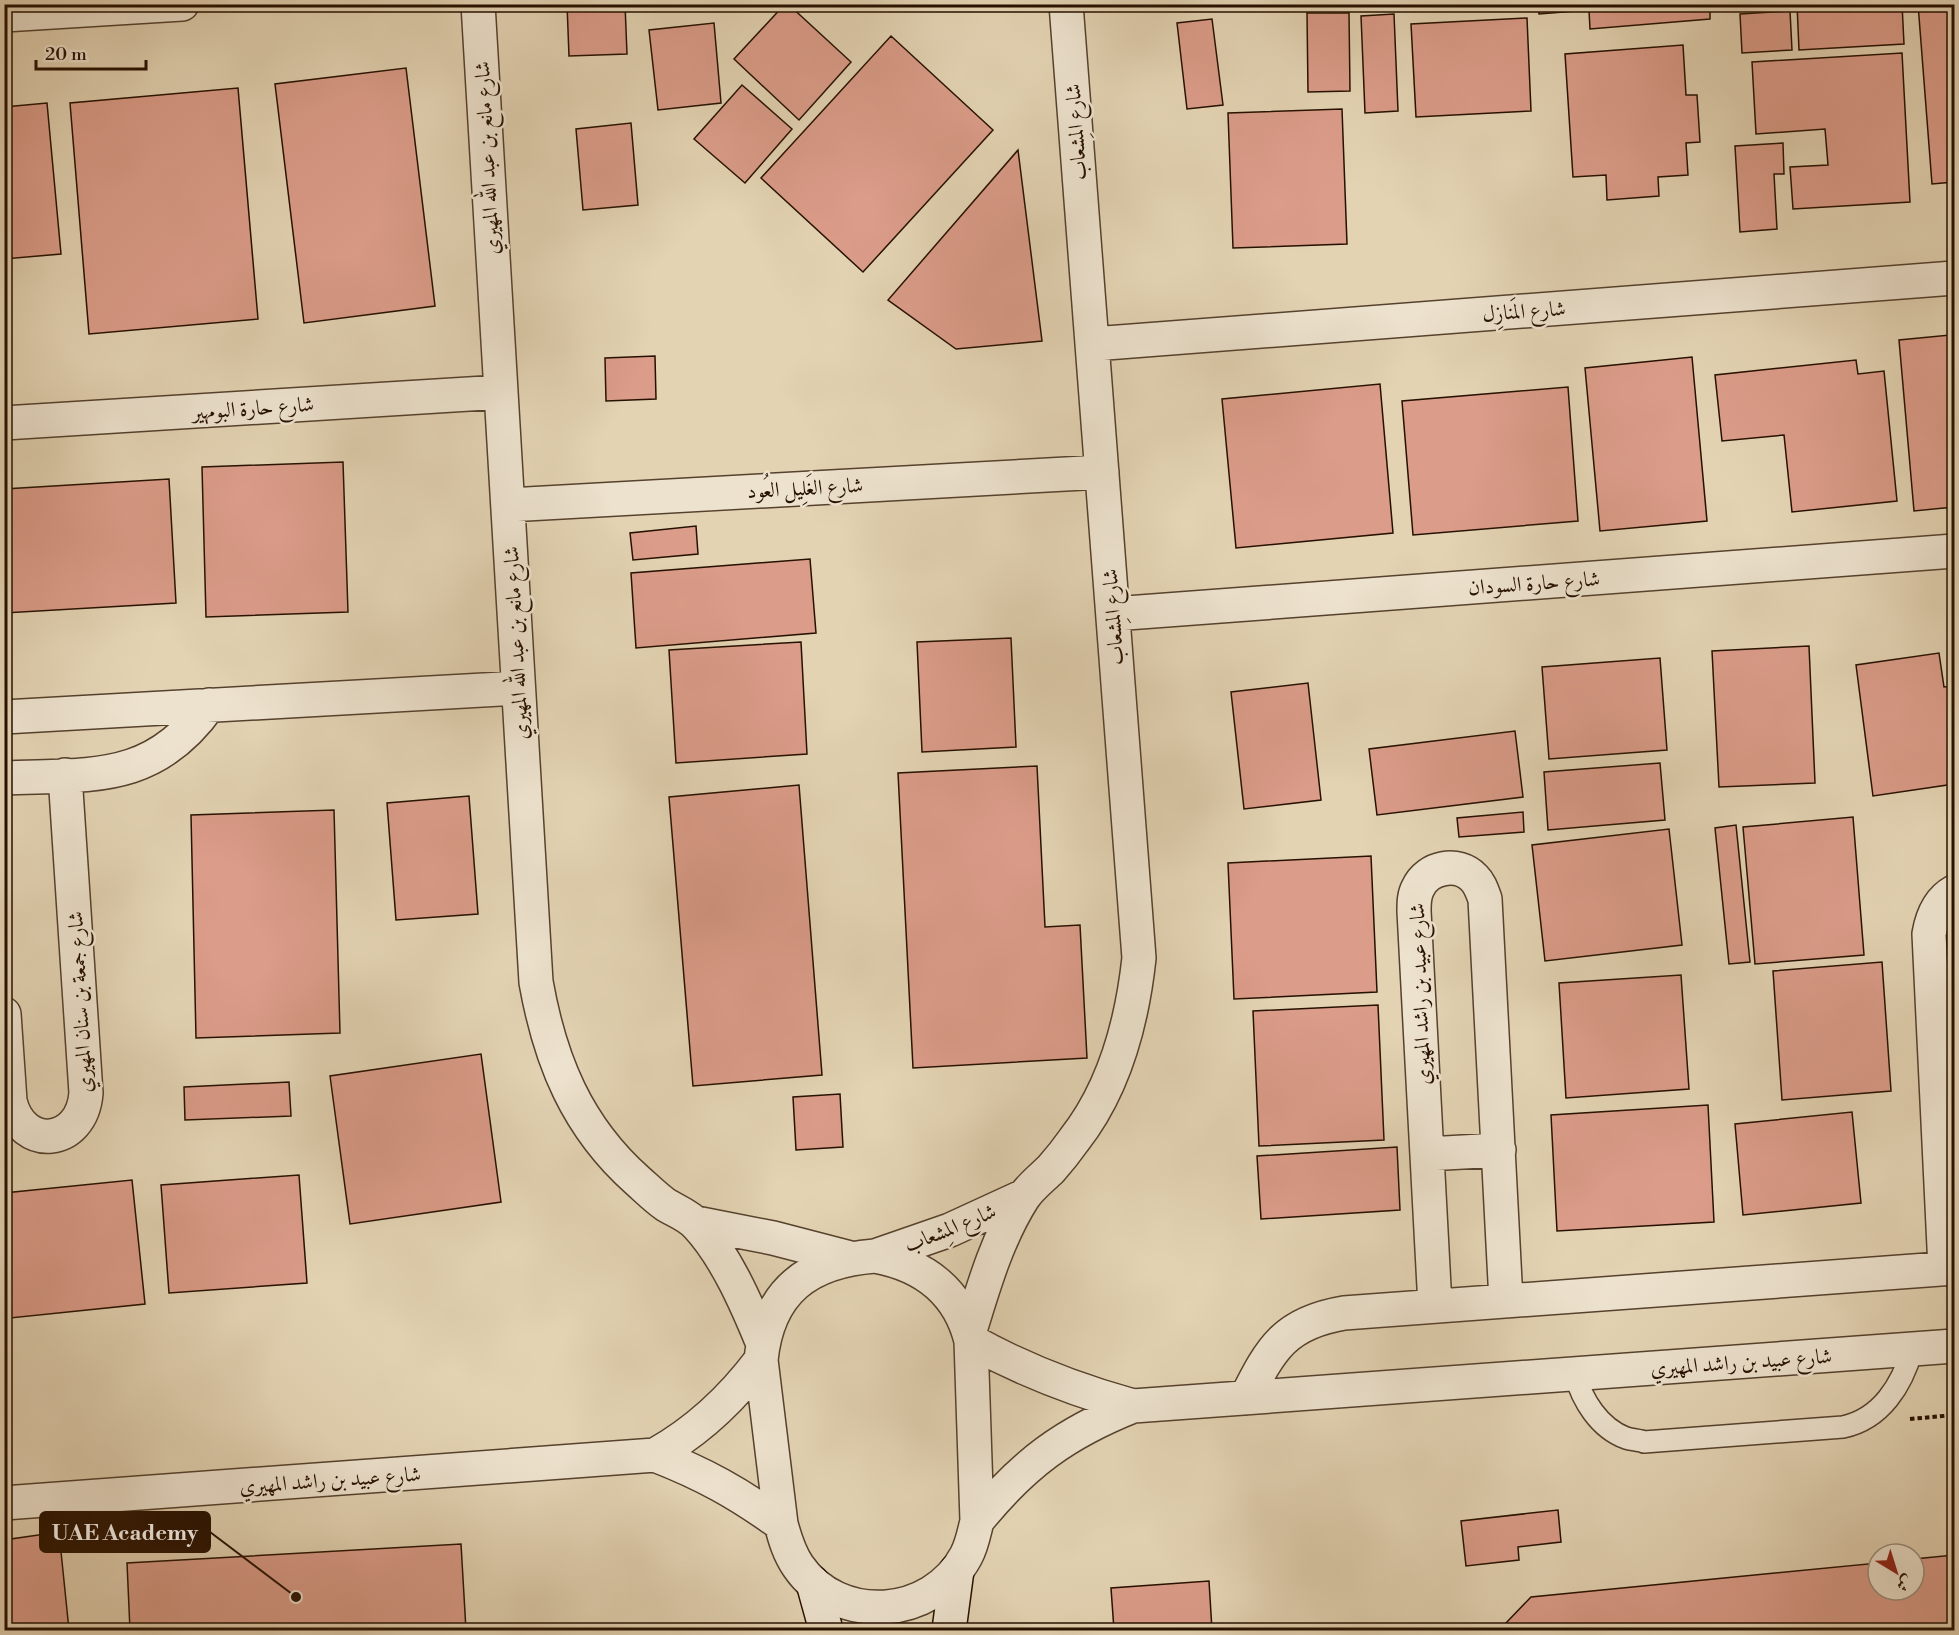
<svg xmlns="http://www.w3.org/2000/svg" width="1959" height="1635" viewBox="0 0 1959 1635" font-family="'Libre Bodoni',Amiri,serif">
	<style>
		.building { fill: #db9c89; stroke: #261000; stroke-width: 1.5 }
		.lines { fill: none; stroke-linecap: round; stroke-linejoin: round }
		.lane-casing { stroke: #55412d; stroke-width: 24 }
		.street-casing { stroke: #55412d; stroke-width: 36 }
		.secondary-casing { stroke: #261000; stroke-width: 36 }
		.path { stroke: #261000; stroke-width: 4; stroke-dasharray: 4.5 3; stroke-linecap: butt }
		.lane { stroke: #ede2ce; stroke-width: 21 }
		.street { stroke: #ede2ce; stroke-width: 33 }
		.secondary { stroke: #ede2ce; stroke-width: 33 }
		.labels { text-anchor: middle; stroke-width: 5; stroke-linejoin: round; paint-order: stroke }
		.street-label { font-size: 21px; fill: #261000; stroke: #ede2ce }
		.leader { fill: none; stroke: #261000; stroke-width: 2 }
		.callout-dot { fill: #261000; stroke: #ede2ce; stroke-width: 2 }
		.callout { fill: #261000; stroke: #261000; stroke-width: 2 }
		.callout-label { font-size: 22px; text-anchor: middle; font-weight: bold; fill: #fff }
	</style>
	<rect width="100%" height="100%" fill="#e3d3b3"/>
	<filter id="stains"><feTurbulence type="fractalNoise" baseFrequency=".00333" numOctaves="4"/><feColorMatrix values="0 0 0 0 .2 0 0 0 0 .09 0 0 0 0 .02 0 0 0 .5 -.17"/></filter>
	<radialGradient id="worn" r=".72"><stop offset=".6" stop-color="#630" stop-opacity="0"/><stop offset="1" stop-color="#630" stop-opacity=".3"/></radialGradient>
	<path class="building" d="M567,4h58l2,50 -58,2z
		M785,4h3l63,58 -52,58 -65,-61z
		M1538,4h172v15l-120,10 -1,-19 -50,4z
		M1797,4h105l2,40 -105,6z
		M1918,4h36v178l-22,2z
		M1790,11l2,39 -50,3 -2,-39z
		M1307,13h42l1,78 -42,1z
		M1394,14l4,97 -33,2 -4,-97z
		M1527,18l4,93 -115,6 -5,-93z
		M1212,19l11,86 -36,4 -10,-86z
		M714,23l7,80 -63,7 -9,-80z
		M891,36l102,94 -130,142 -102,-94z
		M1683,45l3,50h11l3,47 -14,1 2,32 -30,2 1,19 -52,4 -1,-25 -33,2 -8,-123z
		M1902,53l8,149 -117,7 -3,-42 38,-2 -3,-36 -69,5 -4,-72z
		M406,68l29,238 -131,17 -29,-239z
		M742,85l50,44 -47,54 -51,-44z
		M238,88l20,231 -169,15 -19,-231z
		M47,103l14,151 -57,5v-152z
		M1342,109l5,135 -114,4 -5,-135z
		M631,123l7,82 -55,5 -7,-81z
		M1783,143l1,31h-10l3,55 -37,3 -5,-86z
		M1018,150l24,191 -86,8 -68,-49z
		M1950,335l4,45v127l-40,4 -15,-171z
		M655,356l1,43 -50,2 -1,-43z
		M1692,357l15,164 -107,10 -15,-163z
		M1856,360l2,14 26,-3 13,130 -105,11 -8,-77 -62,6 -7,-66z
		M1380,384l13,149 -157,15 -14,-149z
		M1568,387l10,134 -165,14 -11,-134z
		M343,462l5,150 -142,5 -4,-150z
		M169,479l7,124 -172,10v-124z
		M696,526l2,28 -65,6 -3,-27z
		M810,559l6,74 -180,15 -5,-75z
		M1011,638l5,109 -94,5 -5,-110z
		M801,642l6,112 -131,9 -7,-113z
		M1809,646l6,137 -96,4 -7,-136z
		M1939,653l5,34 10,-1v98l-81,12 -17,-131z
		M1660,658l7,92 -118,9 -7,-92z
		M1308,683l13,117 -77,9 -13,-117z
		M1515,731l8,66 -146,18 -8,-66z
		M1660,763l5,57 -117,10 -4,-58z
		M1037,766l8,161 35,-2 7,133 -174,10 -15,-295z
		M799,785l23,290 -129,11 -24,-289z
		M469,796l9,118 -82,6 -9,-117z
		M334,810l6,223 -144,5 -5,-223z
		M1523,812l1,20 -65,5 -2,-19z
		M1853,817l11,138 -109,9 -12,-137z
		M1736,825l14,137 -21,2 -14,-136z
		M1669,829l13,116 -137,16 -13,-116z
		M1371,856l6,136 -143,7 -6,-136z
		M1882,962l9,129 -109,9 -9,-129z
		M1681,975l8,114 -123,9 -7,-115z
		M1378,1005l6,135 -125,6 -6,-135z
		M481,1054l20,148 -151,22 -20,-148z
		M289,1082l2,34 -106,4 -1,-33z
		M840,1094l3,53 -47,3 -3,-53z
		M1708,1105l6,117 -157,9 -6,-116z
		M1852,1112l9,91 -118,12 -8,-91z
		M1397,1147l3,63 -139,9 -4,-63z
		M299,1175l8,108 -138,10 -8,-108z
		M132,1180l13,124 -135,14 -6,-58v-67z
		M1558,1510l3,32 -43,5 1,13 -53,6 -5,-45z
		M59,1532l10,98h-65v-90z
		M461,1544l5,86h-336l-3,-67z
		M1954,1555v75h-448l-1,-6 26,-27 347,-34v27h36v-31z
		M1209,1581l3,49h-98l-3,-42z"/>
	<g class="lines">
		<g class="lane-casing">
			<path id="lane" d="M1575,1374c7,26 24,54 51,64 6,2 13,2 18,4l199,-15c38,-8 59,-42 69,-77"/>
		</g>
		<g class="street-casing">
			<path id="street" d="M478,4l58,978c14,79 41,145 102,199 9,8 18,17 28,24 10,6 23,11 31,20 29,31 50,80 66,119
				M4,15l178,-11
				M1093,344l861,-66
				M4,423l497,-31
				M508,505l594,-33
				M1113,614l841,-63
				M4,717l514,-29
				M4,778c87,-4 149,6 205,-73
				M4,1014l6,87c12,51 72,45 76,-8l-21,-318
				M1427,1154l72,-4
				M696,1223l77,15 77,20
				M875,1256c49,9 84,35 96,85l6,180c-3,12 -5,24 -11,35 -34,63 -127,70 -168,10 -9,-13 -13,-27 -17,-42l-20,-164c7,-69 47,-99 114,-104z
				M875,1256l75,-26 74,-34
				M1945,1268l-16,-334c3,-17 9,-33 25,-42
				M1435,1306l-21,-395c0,-8 0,-16 4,-23 9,-21 40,-27 56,-10 6,6 8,13 11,21l21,402
				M969,1334c14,-46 28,-95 54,-136 7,-11 19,-20 28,-29 8,-9 16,-19 23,-29 41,-52 58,-117 65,-182l-73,-954
				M971,1341c52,29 104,49 162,65
				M1246,1398c25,-50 39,-75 98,-85l610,-45
				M655,1455c43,-24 76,-55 106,-95
				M4,1503l651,-48c49,19 83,38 126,69
				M977,1521c46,-57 88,-88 156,-115l821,-60"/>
		</g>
		<g class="secondary-casing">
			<path id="secondary" d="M813,1583l13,47
				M949,1630l8,-60"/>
		</g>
		<path class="path" d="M1910,1419l44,-4"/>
		<use href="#lane" class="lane"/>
		<use href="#street" class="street"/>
		<use href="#secondary" class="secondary"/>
	</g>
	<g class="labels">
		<g class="street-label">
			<text transform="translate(1076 132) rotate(-94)" y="7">شارع المِشعاب</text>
			<text transform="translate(487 158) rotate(-93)" y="7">شارع مانع بن عبد الله المهيري</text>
			<text transform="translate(1524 311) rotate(-4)" y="7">شارع المَنازِل</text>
			<text transform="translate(253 408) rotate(-4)" y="7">شارع حارة البومهير</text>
			<text transform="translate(805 488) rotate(-3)" y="7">شارع الغَلِيل العُود</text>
			<text transform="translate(1534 583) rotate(-4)" y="7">شارع حارة السودان</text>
			<text transform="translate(1113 617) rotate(-94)" y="7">شارع المِشعاب</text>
			<text transform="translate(516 643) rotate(-93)" y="7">شارع مانع بن عبد الله المهيري</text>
			<text transform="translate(1420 994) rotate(-92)" y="7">شارع عبيد بن راشد المهيري</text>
			<text transform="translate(80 1002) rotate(-93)" y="7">شارع جمعة بن سنان المهيري</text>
			<text transform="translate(950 1228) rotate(-22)" y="7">شارع المِشعاب</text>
			<text transform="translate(1741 1362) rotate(-4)" y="7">شارع عبيد بن راشد المهيري</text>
			<text transform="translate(330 1480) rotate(-4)" y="7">شارع عبيد بن راشد المهيري</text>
		</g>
	</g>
	<path class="leader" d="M296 1597L210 1532"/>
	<circle class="callout-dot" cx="296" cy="1597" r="6"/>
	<rect class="callout" x="40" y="1512" width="170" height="40" rx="6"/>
	<g class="callout-label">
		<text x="125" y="1540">UAE Academy</text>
	</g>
	<rect width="1959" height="1635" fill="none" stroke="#e3d3b3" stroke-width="24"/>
	<rect x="6" y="6" width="1947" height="1623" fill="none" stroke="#261000" stroke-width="3"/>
	<rect x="12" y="12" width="1935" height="1611" fill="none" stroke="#261000" stroke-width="1.5"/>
	<g transform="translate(1896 1572) rotate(142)"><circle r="28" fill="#ede2ce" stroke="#9d8e7c" stroke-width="1.5"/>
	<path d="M0-4.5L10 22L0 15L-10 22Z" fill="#8f2418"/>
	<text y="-9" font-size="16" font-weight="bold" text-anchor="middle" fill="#261000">ش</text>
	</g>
	<path d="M36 60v9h110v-9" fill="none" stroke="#261000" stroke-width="3"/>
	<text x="45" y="60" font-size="18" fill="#261000" stroke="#ede2ce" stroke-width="4.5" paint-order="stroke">20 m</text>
	<rect width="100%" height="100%" filter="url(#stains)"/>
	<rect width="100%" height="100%" fill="url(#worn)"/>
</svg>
